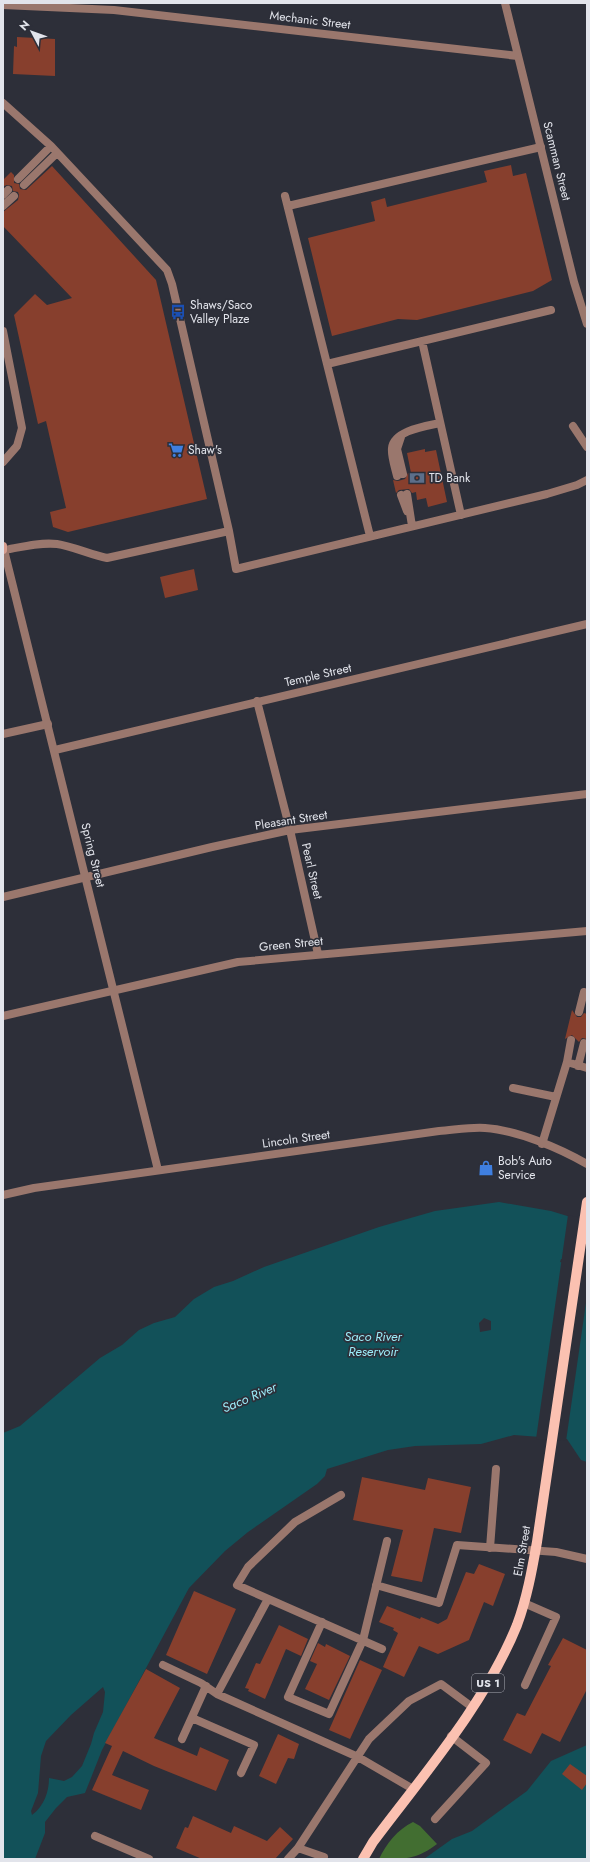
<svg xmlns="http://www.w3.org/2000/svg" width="590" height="1862" viewBox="0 0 590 1862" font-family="Jost,sans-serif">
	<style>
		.forest { fill: #426e31 }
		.water { fill: #125159; fill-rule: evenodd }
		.pier { fill: #2d2f39 }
		.building { fill: #873f2d }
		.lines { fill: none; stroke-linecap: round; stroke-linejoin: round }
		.service { stroke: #9a776d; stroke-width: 8 }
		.minor { stroke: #9a776d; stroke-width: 8 }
		.tertiary { stroke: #9a776d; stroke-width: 8 }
		.secondary { stroke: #d69e8f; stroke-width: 8 }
		.primary { stroke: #fbc1b1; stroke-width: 10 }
		.labels { text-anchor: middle; stroke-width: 3.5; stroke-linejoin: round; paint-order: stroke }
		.shield { fill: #2d2f39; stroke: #acaeb6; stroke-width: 1 }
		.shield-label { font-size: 11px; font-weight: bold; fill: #e2e4eb }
		.street-label { font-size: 12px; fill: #e2e4eb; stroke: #2d2f39 }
		.poi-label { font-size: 12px; fill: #e2e4eb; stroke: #2d2f39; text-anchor: start }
		.water-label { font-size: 13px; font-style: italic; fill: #9bebf8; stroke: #2d2f39 }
	</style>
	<rect width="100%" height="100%" fill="#2d2f39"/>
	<path class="forest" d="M413,1822l7,4 17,18c-21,16 -32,15 -58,15 7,-15 19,-30 34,-37z"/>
	<path class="water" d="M499,1202l52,9 36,11v42l-26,-5 -1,3 27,4v196l-6,-2 -14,-21 -53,-4 -33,9 -66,2 -27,4 -61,19 -2,7 -8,8 -69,48 -23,19 -36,37 -87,162 -17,43 -18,4 -11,11 -11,14v11l-10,26h-32v-426l17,-7 80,-68 22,-13 17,-15 15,-7 21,-6 19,-18 20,-12 19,-6 31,-14 115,-40 56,-16zM484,1318l7,3v9l-11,2 -1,-9zM103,1687l2,5 -2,20 -9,21 -3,11 -9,22 -10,11 -8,4 -15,-3c0,14 -5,28 -17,37l-1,-4 7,-18 3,-37 5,-15 25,-26z
		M587,1745v114h-163l28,-20 20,-8 55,-40 24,-30z"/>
	<path class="pier" d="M568,1215l19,4v77l-21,145 -30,-2z"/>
	<path class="building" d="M17,37l38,2v37l-42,-2 1,-28 3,1z
		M511,165l2,11 13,-3 26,107 -19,11 -116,29 -19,-1 -66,17 -24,-98 67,-17 -4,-19 14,-4 2,9 100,-25 -3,-11z
		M52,166l104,114 51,219 -139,33 -15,-5 -3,-15 16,-4 -20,-87 -8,3 -24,-109 21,-21 12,11 25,-7 -69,-72v-14l15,-12 1,-5 -1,-3 -5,-1 -1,-5 -5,-1 -3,1 -1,-6 8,-8 3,3v8l5,1 1,5 6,1z
		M425,449v3l11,-2 11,52 -19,5 -2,-9 -9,2 -1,-8 -4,1 -3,-4 -10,1 -3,3 -3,-13 5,1 7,-2 3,-6h3l-4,-20z
		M194,569l4,21 -33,8 -5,-21z
		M572,1010l5,7h4l3,-4 3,1v25l-5,-1 -3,4 -7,-7 -7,4z
		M362,1477l63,13 3,-12 43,9 -10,46 -27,-5 -12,54 -31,-6 12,-46 -50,-10z
		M479,1564l26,10 -12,32 -9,-4 -15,38 -31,14 -19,-8 -15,31 -21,-10 15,-34 -5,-3 1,-2 -15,-6 8,-16 33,13 1,-2 17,7 9,-5 19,-47 8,2z
		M194,1591l42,18 -29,65 -41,-19z
		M279,1625l29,14 -7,17 -15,-7 -21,50 -17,-8 1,-2 -4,-1 11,-25 4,1z
		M563,1638l24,12v39l-27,53 -18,-9 -11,21 -28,-14 14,-27 8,3 26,-50 -3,-1z
		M318,1643l7,4 1,-3 24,12 -21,44 -24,-11 12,-25 -7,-3z
		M360,1660l22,10 -32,69 -21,-9z
		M146,1669l34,19 -26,50 43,18 3,-9 29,13 -13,31 -62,-25 -31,-15 -11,24 37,15 -8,20 -49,-20 20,-44 -7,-3z
		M278,1734l21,10 -5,15 -6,-1 -12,26 -17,-8z
		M570,1764l17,12v7l-5,7 -20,-16z
		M193,1816l38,17 3,-7 33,15 13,-14 13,12 -18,20h-73l-26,-11 9,-21 3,1z"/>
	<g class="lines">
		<path class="service" d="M3,103l48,43 116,124 5,14 57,247 7,38 311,-75 30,-9 10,-5
			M18,179l33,-33
			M24,185l33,-32
			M3,195l5,-5
			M285,196l85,340
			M3,206l11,-10
			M288,206l253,-59
			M3,331l19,97 -5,18 -14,16
			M422,341l39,174
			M327,364l224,-54
			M573,426l14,21
			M401,437l-4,12 6,25
			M397,476c-2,-9 -6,-20 -5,-28 2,-18 35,-22 48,-25
			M407,494l5,32
			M401,495l6,16
			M4,550c17,-3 36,-8 53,-6 15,2 34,11 50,14l122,-27
			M579,1012l5,-20 3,1
			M567,1062l20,6
			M578,1066l6,-23
			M513,1088l43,9
			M542,1144l25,-82 4,-22
			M341,1495l-46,27 -47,45 -11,18 145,64
			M490,1548l6,-79
			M376,1585l63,18 18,-58 99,7 31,7
			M524,1603l32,14 -31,68
			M322,1622l-34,75 41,17 34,-74 24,-99
			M163,1665l38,18 16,11 141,63 55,32
			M217,1694l51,-95
			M192,1718l62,27 -13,28
			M182,1739l24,-53
			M435,1819l51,-56 -35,-27
			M298,1848l71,-109 40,-38 32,-17 31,23
			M288,1859l10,-11 26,9"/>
		<path class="minor" d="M505,3l69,279 13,42
			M3,5l111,5 404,46
			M257,701l33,129 28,124
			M3,734l45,-10
			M55,750l532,-126
			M3,897l209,-50 78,-17 297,-36
			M3,1016l235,-54 349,-31
			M95,1836l54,23"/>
		<path class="tertiary" d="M4,550l154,620
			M3,1195l31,-7 405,-57c15,-1 31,-4 46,-3 32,2 74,20 102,36"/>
		<path class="secondary" d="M3,546v4"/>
		<path class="primary" d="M363,1859l10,-17c51,-68 112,-138 144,-217 10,-27 15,-55 20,-83l50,-340"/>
	</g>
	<defs>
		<g id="bus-bare" transform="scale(1.2)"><path d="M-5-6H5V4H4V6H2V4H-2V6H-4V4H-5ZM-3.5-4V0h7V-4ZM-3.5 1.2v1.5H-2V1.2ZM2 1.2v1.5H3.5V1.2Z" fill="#1a4fb4" stroke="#2d2f39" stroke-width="2.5" paint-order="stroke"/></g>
		<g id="supermarket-bare" transform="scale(1.2)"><path d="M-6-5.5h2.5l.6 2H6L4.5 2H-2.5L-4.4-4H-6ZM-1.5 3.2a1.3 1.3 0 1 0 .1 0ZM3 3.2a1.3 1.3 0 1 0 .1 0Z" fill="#3f7fe0" stroke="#2d2f39" stroke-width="2.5" paint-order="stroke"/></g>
		<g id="bank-bare" transform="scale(1.2)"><path d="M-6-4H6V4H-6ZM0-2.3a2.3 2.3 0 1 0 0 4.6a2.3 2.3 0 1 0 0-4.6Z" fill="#5c6f8a" stroke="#2d2f39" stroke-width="2.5" paint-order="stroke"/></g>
		<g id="shop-bare" transform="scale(1.2)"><path d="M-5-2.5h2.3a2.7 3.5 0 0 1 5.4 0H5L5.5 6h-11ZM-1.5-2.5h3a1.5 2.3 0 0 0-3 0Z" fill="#3f7fe0" stroke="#2d2f39" stroke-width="2.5" paint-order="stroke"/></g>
	</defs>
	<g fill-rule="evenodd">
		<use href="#bus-bare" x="178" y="312"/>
		<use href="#supermarket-bare" x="176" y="450"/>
		<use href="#bank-bare" x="417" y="478"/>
		<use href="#shop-bare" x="486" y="1168"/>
	</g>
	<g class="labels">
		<rect class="shield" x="472" y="1674" width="32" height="18" rx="3"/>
		<g class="shield-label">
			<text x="488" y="1687">US 1</text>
		</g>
		<g class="street-label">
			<text transform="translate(310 20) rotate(7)" y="4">Mechanic Street</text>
			<text transform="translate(557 161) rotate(76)" y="4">Scamman Street</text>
			<text transform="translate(318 675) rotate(-13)" y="4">Temple Street</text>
			<text transform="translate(291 820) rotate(-9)" y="4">Pleasant Street</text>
			<text transform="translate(93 855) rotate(76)" y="4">Spring Street</text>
			<text transform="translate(312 871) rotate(77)" y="4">Pearl Street</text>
			<text transform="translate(291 944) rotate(-6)" y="4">Green Street</text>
			<text transform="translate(296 1139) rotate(-8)" y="4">Lincoln Street</text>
			<text transform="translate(522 1551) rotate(-80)" y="4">Elm Street</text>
		</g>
		<g class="poi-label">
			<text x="190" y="309">Shaws/Saco<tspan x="190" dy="14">Valley Plaze</tspan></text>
			<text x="188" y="454">Shaw's</text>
			<text x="429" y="482">TD Bank</text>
			<text x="498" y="1165">Bob's Auto<tspan x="498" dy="14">Service</tspan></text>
		</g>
		<g class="water-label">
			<text x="373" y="1341">Saco River<tspan x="373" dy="15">Reservoir</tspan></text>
			<text transform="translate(249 1397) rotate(-23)" y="5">Saco River</text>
		</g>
	</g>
	<rect width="590" height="1862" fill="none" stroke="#e2e4eb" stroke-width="8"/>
	<g transform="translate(32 32) rotate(311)" stroke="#2d2f39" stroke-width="3" paint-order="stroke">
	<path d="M0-3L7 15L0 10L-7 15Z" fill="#e2e4eb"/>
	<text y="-6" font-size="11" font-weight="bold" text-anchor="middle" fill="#e2e4eb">N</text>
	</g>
</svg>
